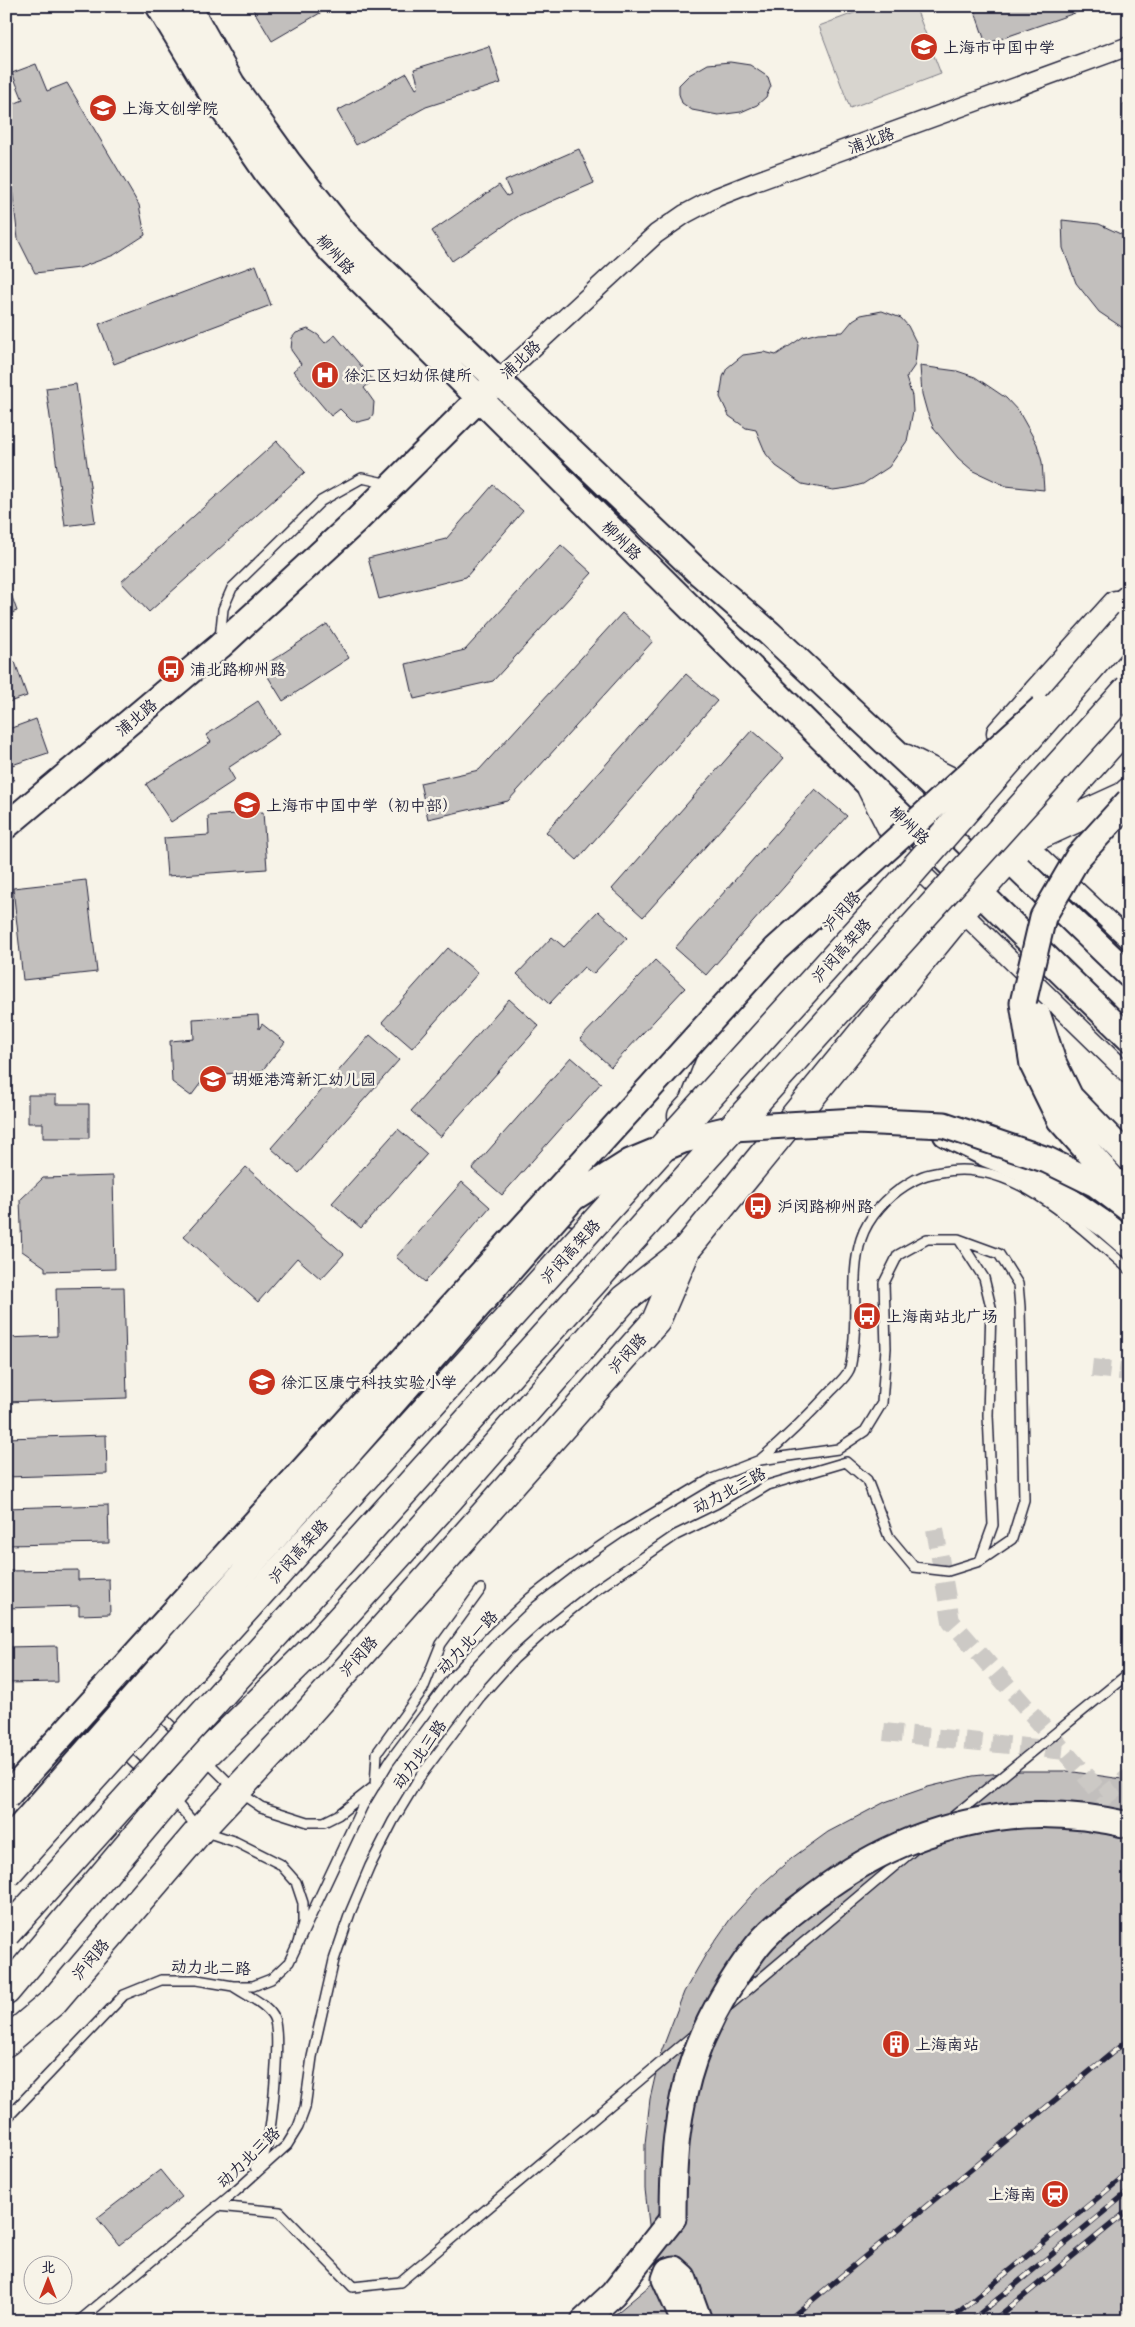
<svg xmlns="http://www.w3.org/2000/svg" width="1135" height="2327" viewBox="0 0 1135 2327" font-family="Mynerve,'LXGW WenKai TC',sans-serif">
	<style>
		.green { fill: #d8d5cf; stroke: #7d7c85 }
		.building { fill: #c2bfbd; stroke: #22223b }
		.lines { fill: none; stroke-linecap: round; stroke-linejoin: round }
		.street-tunnel { stroke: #ccc9c5; stroke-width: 18; stroke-dasharray: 18 9; stroke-linecap: butt }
		.lane-casing { stroke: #22223b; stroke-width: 12 }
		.street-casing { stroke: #22223b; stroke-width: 21 }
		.secondary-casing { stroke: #22223b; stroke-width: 29 }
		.primary-casing { stroke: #22223b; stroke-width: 31 }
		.highway-casing { stroke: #22223b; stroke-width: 31 }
		.lane { stroke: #f7f3e8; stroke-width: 9 }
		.street { stroke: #f7f3e8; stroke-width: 18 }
		.secondary { stroke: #f7f3e8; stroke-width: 25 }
		.primary { stroke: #f7f3e8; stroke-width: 28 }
		.highway { stroke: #f7f3e8; stroke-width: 28 }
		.rail-casing { stroke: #22223b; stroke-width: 5.5 }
		.rail { stroke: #f7f3e8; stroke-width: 4; stroke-dasharray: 11; stroke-linecap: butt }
		.secondary-bridge-casing { stroke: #22223b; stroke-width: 29; stroke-linecap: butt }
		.highway-bridge-casing { stroke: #22223b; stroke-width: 31; stroke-linecap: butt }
		.secondary-bridge { stroke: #f7f3e8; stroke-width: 25 }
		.highway-bridge { stroke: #f7f3e8; stroke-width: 28 }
		.labels { text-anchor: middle; stroke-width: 5; stroke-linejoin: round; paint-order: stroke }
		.poi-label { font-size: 16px; fill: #22223b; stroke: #f7f3e8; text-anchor: start }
		.street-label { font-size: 16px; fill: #22223b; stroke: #f7f3e8 }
	</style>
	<rect width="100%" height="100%" fill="#f7f3e8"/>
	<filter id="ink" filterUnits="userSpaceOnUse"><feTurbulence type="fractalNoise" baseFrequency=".02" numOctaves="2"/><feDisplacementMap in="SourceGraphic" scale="10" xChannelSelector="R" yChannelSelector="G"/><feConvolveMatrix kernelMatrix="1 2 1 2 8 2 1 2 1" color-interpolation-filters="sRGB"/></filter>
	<g filter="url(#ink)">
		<path class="green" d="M873,6h42l26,68 -91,34 -31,-82z"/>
		<path class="building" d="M251,6h81l-60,35z
			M973,6h119v1l-106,37z
			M489,46l12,37 -75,24 -70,38 -19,-34 70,-38 9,16 3,-2 -5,-18z
			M730,62l20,3 18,12 3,9 -5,11 -9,8 -16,7 -23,3 -26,-5 -10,-7 -3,-9v-9l10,-10 19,-11z
			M36,64l11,27 20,-8 72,122 6,30 -31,20 -35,13 -44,5 -17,-34 -12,-102v-30l17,-7 -11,-27z
			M1129,102v46l-6,-25v-19z
			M579,149l15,34 -74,32 -68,46 -20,-30 67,-46 8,11 4,-2 -6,-13z
			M1062,220l37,4 30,14v94l-30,-20 -23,-29 -13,-35z
			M256,265l15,40 -157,59 -15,-40z
			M882,311l19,7 7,8 9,18 -2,21 -9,13 6,18 1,15 -6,30 -18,26 -26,17 -15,4 -15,2 -31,-6 -26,-18 -10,-12 -10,-24 -10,-2 -17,-12 -9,-19 3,-20 4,-9 16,-13 21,-3 12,3 27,-18 15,-4 25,-1 10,-12 8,-5z
			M308,329l10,6 7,8 10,-8 38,45 -9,8 10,14 -1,12 -3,5 -12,3 -6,-1 -12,-12 -9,7 -38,-45 8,-7 -10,-14 1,-12 4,-5z
			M920,366l37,5 18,6 31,21 13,14 18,32 5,18 2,28 -38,-4 -34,-16 -14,-12 -24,-29 -7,-17 -5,-18z
			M76,384l19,138 -30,4 -19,-138z
			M277,441l28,31 -156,140 -28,-30z
			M493,485l30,26 -57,66 -87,22 -11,-41 78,-19z
			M561,545l31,28 -99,108 -79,18 -8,-35 59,-14z
			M6,580l11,31 -11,4z
			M622,613l31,28 -145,160 -80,18 -8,-36 59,-13z
			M327,624l22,34 -66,43 -21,-34z
			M15,662l12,34 -21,7v-38z
			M686,674l31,27 -140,159 -31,-28z
			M258,701l21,33 -51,34 7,12 -64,42 -25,-38 65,-42 -5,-7z
			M36,719l12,34 -36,12 -6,-16v-19z
			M752,730l32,28 -141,159 -31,-28z
			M6,761l8,20 -8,3z
			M815,789l32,27 -141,159 -31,-27z
			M263,812l4,57 -100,7 -3,-38 45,-3 -1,-19z
			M86,880l11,92 -74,8 -10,-92z
			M598,911l29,27 -34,36 -9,-7 -35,37 -32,-30 35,-37 12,10z
			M448,948l30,25 -66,75 -30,-26z
			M655,960l30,28 -74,79 -31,-28z
			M509,999l30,27 -99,111 -29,-26z
			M258,1015l1,14 3,-5 23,18 -24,30 -57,3 2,1 -15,20 -19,-14 -2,-41 24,-2 -1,-20z
			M370,1035l29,25 -100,113 -28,-25z
			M571,1057l30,26 -99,112 -30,-26z
			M28,1095h28v9h33v34h-46v-15h-15z
			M398,1129l29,25 -66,74 -29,-25z
			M246,1167l98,87 -23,25 -24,-21 -39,44 -74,-66z
			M113,1176l2,93 -70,2v-4l-23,-16 -2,-51 23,-22z
			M462,1182l28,25 -65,75 -29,-25z
			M124,1287l3,111 -121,4v-64l51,-2 -1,-48z
			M106,1435l1,39 -101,3v-39z
			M108,1505l1,38 -103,2v-37z
			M78,1570v10l31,-1 1,35 -31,1v-9l-73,2v-37z
			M57,1646l1,36 -52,1v-36z
			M1020,1771h47l62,9v541h-453l-16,-44 -10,-44 -5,-44v-45l5,-45 10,-44 24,-63 22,-38 25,-36 29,-32 32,-28 36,-26 57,-30 43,-15 45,-11z
			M160,2170l22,27 -63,48 -22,-27z
			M660,2277l16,44h-69z"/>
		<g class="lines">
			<path class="street-tunnel" d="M1092,1368l37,4
				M935,1529l16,92 153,176 25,-20
				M884,1732l181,19"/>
			<g class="lane-casing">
				<path id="lane" d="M220,639l3,-30 9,-21 89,-87 41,-23 27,6
					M960,1241l24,37 7,29 -3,108 5,110 -13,36
					M761,1459c26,-22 48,-44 71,-69 5,-5 14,-13 17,-20 3,-6 3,-15 4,-22 5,-37 -3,-73 8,-109 7,-22 26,-42 45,-54 12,-8 21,-11 35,-13 73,-15 136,54 188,97
					M156,1711l80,79 25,17 47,15h16l14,-7 37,-29 2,-33 46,-64 18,-45 40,-55
					M949,1820l180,-147
					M233,1986c13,9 32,17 40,30 9,14 -1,104 -5,124 -1,10 -6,20 -13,27
					M727,2007l189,-159
					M6,2119l118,-124 37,-15h36l36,6h20l18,-7 18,-17 9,-19 5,-20v-20l-7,-21 -16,-18 -44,-22 -36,-12 -29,-33 -50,-46
					M217,2206l63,6 73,75 47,-5 296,-249
					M79,2321l157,-130 51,-46 11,-18 7,-19 7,-51 22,-97 16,-47 20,-47 23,-45 26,-43 61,-81 34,-38 38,-34 41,-33 83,-57 45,-22 47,-28 78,-23 21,18 22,57 25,30 34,4 32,-10 32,-22 12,-39 -4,-193 -2,-23 -19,-30 -41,-15h-31l-29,16 -14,28 2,65 -4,55 -17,28 -27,18 -78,11 -51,20 -89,53 -47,32 -43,33 -38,36 -39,42 -64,86 -27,45 -64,136"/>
			</g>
			<g class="street-casing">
				<path id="street" d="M498,380l158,-146 29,-20 32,-17 38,-15 374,-136
					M907,754l52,26 10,9
					M867,790l30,59 232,226
					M1018,836l111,104"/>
			</g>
			<g class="secondary-casing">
				<path id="secondary" d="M159,6l52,86 56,81 65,79 528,524 269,262
					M188,6l44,78 56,78 57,72 351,336 73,63 203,190 157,152
					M6,826l214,-180 137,-126 134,-133
					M946,1134l41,20 33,13 87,59 22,19
					M584,2321l29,-27 60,-76
					M684,2321l-19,-42 3,-8 6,-2 9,8 16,44"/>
			</g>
			<g class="primary-casing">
				<path id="primary" d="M1001,733l115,-128
					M985,807l144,-158
					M1033,838l92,-42 4,-4
					M682,1116l12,-13 20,-51 172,-191
					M502,1286l64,-47
					M6,1817l195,-214
					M6,1991l197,-234 113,-111 134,-148 174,-199 61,-48 276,-339 168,-189
					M6,2042l47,-40 147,-172 95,-102 361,-407 29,-68"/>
			</g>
			<g class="highway-casing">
				<path id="highway" d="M1100,623l29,-24
					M1122,731l7,-4"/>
			</g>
			<use href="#lane" class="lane"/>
			<use href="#street" class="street"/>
			<use href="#secondary" class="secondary"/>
			<use href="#primary" class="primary"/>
			<use href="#highway" class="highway"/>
			<g class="rail-casing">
				<path id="rail" d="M787,2321l342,-282
					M948,2321l181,-149
					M971,2321l158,-130
					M993,2321l136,-111"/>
			</g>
			<use href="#rail" class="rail"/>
			<g class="secondary-bridge-casing">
				<path id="secondary-bridge" d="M1038,1016l15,46 17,35 59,61
					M1124,1192l-64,-72 -27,-55 -10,-62 20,-86 35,-60 51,-56
					M6,1797l770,-848 266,-241
					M6,1843l567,-645 57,-36 53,-22 50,-12 123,-7 88,4 103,35 49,24 33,25
					M673,2218c0,-54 3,-107 21,-159 14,-39 36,-77 60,-109 13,-18 33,-33 50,-46 61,-49 126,-79 205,-88 40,-4 81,0 120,9"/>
			</g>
			<g class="highway-bridge-casing">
				<path id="highway-bridge" d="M6,1874l895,-990 228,-261
					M6,1933l1123,-1245"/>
			</g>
			<use href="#secondary-bridge" class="secondary-bridge"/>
			<use href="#highway-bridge" class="highway-bridge"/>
		</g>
	</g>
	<defs>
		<g id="school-disc" transform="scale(1.4375)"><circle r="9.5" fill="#c8321e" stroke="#f7f3e8"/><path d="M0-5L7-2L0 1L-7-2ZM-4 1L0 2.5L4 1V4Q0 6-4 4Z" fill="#fff"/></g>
		<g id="hospital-disc" transform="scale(1.4375)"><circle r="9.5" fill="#c8321e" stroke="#f7f3e8"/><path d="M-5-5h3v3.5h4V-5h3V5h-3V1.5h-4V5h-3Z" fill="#fff"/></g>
		<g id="bus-disc" transform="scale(1.4375)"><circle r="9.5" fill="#c8321e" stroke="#f7f3e8"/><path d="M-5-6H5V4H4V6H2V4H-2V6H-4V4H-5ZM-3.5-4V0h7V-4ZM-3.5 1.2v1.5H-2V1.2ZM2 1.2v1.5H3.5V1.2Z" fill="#fff"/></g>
		<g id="building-disc" transform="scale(1.4375)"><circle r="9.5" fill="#c8321e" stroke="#f7f3e8"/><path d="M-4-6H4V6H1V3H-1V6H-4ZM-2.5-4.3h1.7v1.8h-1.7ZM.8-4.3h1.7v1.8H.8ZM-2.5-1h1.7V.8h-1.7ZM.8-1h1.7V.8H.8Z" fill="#fff"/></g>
		<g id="station-disc" transform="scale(1.4375)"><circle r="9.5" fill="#c8321e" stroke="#f7f3e8"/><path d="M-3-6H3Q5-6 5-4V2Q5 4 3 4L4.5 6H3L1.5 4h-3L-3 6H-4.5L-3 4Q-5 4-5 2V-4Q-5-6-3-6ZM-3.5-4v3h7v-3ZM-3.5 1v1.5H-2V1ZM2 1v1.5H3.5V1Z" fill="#fff"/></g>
	</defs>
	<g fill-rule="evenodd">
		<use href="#school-disc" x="924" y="47"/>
		<use href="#school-disc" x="103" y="108"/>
		<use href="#hospital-disc" x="325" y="375"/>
		<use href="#bus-disc" x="171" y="669"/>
		<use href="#school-disc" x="247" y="805"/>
		<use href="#school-disc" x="213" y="1079"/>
		<use href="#bus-disc" x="758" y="1206"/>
		<use href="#bus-disc" x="867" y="1316"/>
		<use href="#school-disc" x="262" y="1382"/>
		<use href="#building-disc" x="896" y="2044"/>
		<use href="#station-disc" x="1055" y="2194"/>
	</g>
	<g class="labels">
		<g class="poi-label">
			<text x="943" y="53">上海市中国中学</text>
			<text x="122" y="114">上海文创学院</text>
			<text x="344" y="381">徐汇区妇幼保健所</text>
			<text x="190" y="675">浦北路柳州路</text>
			<text x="266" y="811">上海市中国中学（初中部）</text>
			<text x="232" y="1085">胡姬港湾新汇幼儿园</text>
			<text x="777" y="1212">沪闵路柳州路</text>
			<text x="886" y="1322">上海南站北广场</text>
			<text x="281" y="1388">徐汇区康宁科技实验小学</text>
			<text x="915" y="2050">上海南站</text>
			<text x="1036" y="2200" text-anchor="end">上海南</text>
		</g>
		<g class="street-label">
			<text transform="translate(871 140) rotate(-20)" y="6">浦北路</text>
			<text transform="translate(336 254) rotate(47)" y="6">柳州路</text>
			<text transform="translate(520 359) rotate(-43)" y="6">浦北路</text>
			<text transform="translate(622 540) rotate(45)" y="6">柳州路</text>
			<text transform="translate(136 717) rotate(-40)" y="6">浦北路</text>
			<text transform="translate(910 825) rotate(44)" y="6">柳州路</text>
			<text transform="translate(841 911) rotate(-48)" y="6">沪闵路</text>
			<text transform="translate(841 950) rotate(-48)" y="6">沪闵高架路</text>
			<text transform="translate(570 1251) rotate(-48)" y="6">沪闵高架路</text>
			<text transform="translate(627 1353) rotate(-48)" y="6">沪闵路</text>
			<text transform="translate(729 1490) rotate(-28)" y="6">动力北三路</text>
			<text transform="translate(298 1551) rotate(-48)" y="6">沪闵高架路</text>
			<text transform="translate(467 1642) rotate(-47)" y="6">动力北一路</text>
			<text transform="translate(358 1656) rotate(-48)" y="6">沪闵路</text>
			<text transform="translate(419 1754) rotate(-55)" y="6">动力北三路</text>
			<text transform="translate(90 1959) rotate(-50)" y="6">沪闵路</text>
			<text transform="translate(211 1967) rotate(2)" y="6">动力北二路</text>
			<text transform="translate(248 2157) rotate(-44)" y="6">动力北三路</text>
		</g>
	</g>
	<rect width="1135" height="2327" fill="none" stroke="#f7f3e8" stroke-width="25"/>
	<rect x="12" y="12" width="1110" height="2302" fill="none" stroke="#22223b" stroke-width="2" filter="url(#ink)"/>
	<g transform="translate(48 2280)"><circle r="24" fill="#f7f3e8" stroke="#a29fa3"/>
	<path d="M0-4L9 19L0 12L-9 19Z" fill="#c8321e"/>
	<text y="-8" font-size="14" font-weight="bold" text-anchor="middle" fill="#22223b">北</text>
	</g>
</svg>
